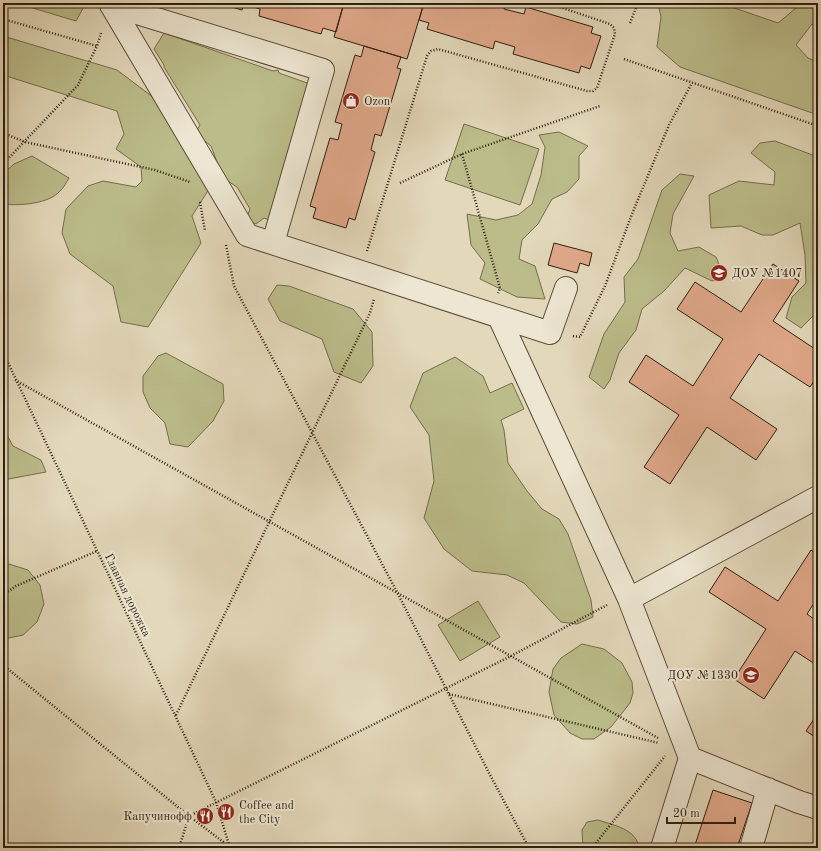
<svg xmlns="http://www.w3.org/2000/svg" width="821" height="851" viewBox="0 0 821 851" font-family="'Old Standard TT',serif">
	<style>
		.green { fill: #bbbc8a; stroke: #746d4c }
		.building { fill: #e1a98b; stroke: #2e1e0d }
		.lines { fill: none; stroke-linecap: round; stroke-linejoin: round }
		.minor-casing { stroke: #5b4c38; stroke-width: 24 }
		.path { stroke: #2e1e0d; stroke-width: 2.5; stroke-dasharray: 1 2; stroke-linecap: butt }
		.minor { stroke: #ede6d2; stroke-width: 22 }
		.labels { text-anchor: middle; stroke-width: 4; stroke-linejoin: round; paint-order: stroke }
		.poi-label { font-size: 12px; fill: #2e1e0d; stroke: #ede6d2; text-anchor: start }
		.street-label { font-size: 12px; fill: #2e1e0d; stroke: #ede6d2 }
	</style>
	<rect width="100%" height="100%" fill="#e3d8ba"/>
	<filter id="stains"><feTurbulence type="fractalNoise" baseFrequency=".005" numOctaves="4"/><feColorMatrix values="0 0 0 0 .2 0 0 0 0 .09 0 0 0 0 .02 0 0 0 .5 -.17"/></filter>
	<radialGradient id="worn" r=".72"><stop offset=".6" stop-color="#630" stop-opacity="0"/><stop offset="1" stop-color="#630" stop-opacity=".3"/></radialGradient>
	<path class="green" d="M16,3h70l-10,18z
		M658,3h62l58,20 24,-20h16v24l-6,-3 -16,21 12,13 10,4v53l-138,-48 -23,-20 4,-30z
		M164,33l109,38 5,-1 1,3 31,11 -38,137 -8,-3 -8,6 -10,-5 4,-10 -13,-22 -14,-9 -12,-32 -16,-13 5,-8 -36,-58v-2l-10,-16z
		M3,36l114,34 57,43 37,73 -19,30 9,27 -53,84 -27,-5 -8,-36 -43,-32 -8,-21 4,-24 22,-23 15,-5 33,6 6,-6 -1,-14 -25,-18 8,-15 -7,-23 -114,-36z
		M464,124l75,25 -19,56 -75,-25z
		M559,132l29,14 -9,10v23l-12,13 -15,7 -14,25 -16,16 -3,19 16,7 10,33 -28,-2 -37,-18 5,-16 -14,-18 -4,-31 29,6 22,-5 14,-11 9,-29 4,-28 -6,-12z
		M775,141l43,16v154l-17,17 -15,-10 6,-21 14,-14 -1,-28 -5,-32 -27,12h-11l-21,-9 -30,2 -2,-33 30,-14 35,4 1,-13 -24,-19 9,-10z
		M32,156l37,22c-3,4 -5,10 -9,13 -11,13 -41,15 -57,13v-30l11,-10z
		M680,174l14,2 -21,38 -3,19 8,18 21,-4 17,10 8,20 -12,4 -27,-13 -21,23 -22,18 -6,21 -17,23 -9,27 -6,9 -15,-12 15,-43 21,-32 -1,-25 14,-18 24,-69z
		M277,285l12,1 64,23 19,23 1,34 -12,17 -27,-11 -12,-33 -42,-18 -12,-22z
		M166,353l57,31 1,17 -11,20 -25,26 -18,-3 -5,-21 -15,-15 -7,-16v-16l15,-20z
		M455,357l28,19 7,17 22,-10 12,26 -23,11 3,10 4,33 19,28 15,18 17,10 9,15 23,66 2,17 -16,7 -16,-2 -37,-39 -17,-8 -35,-4 -28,-22 -20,-31 10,-37 -5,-46 -19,-28 13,-34z
		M3,428l10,18 28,14 5,12 -43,8z
		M9,564l19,6 12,15 4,19 -7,18 -14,13 -19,4 -1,-73z
		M478,601l22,36 -40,24 -22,-36z
		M582,644l22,5 18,14 10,19 1,11 -3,10 -19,24 -17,12h-12l-12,-6 -16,-18 -5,-23 4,-23 8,-11z
		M598,820c15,5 39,9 41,28h-56l-1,-18 5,-8z"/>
	<path class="building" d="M218,3h126l-8,29 -13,-4 -2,6 -62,-18 1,-7 -16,-5 -2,6z
		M344,3h80l-17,56 -73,-22z
		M424,3h82l-2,6 20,5 2,-7 67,20 -2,6 10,3 -11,33 -9,-3 -2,7 -66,-19 2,-7 -20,-6 -2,8 -66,-20 2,-6 -10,-3z
		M364,46l37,11 -4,11 4,1 -20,67 -6,-2 -4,16 4,2 -20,68 -6,-2 -3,10 -33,-10 3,-10 -6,-2 20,-68 8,2 4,-16 -7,-2 20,-67 6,2z
		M554,243l38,10 -3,13 -9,-3 -3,10 -29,-8z
		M773,264l26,17 -26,40 45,30v24l-8,12 -51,-33 -29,44 47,31 -21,31 -49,-33 -37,57 -26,-17 35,-52 -50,-33 17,-27 47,31 30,-47 -46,-30 18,-27 46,30z
		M811,550l7,5v42l-11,17 11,8v44l-23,-15 -31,48 -30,-20 32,-50 -57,-37 16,-25 53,34z
		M818,713v26l-12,-8z
		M713,790l39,13 -15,45h-43z"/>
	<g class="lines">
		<g class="minor-casing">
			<path id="minor" d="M111,3v2l136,230 303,98 16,-45
				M111,5l212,65 -50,173
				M499,317l130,282 61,159 -28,90
				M629,599l189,-102
				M690,758l109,44 19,6
				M751,848l17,-59"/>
		</g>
		<path class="path" d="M3,19l94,27
			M630,23l8,-20
			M624,59l194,67
			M3,133l22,9 130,28 35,12
			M462,154l38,134 -2,5
			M3,164l75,-79 19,-39 4,-13
			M400,183l62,-29 138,-48
			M200,202l5,29
			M226,245l8,41 163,306 92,181 40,75
			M367,251l60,-195 4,-5 7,-2 149,42h6l4,-3 18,-54 -1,-6 -4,-4 -62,-21
			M573,336l7,1 25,-51 27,-72 37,-89 23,-42
			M3,352l213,450 14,46
			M15,380l643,358
			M3,595l13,-9 81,-35
			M3,665l186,151 41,31
			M449,694l210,49
			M176,715l194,-402 4,-14
			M179,848l10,-32 322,-160 96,-51
			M592,848l73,-92"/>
		<use href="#minor" class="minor"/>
	</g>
	<defs>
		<g id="shop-disc" transform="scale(0.9)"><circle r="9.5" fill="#8f2418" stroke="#ede6d2"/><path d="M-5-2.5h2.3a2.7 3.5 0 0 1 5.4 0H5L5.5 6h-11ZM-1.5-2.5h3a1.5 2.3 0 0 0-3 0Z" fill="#fff"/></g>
		<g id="school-disc" transform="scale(0.9)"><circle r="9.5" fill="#8f2418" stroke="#ede6d2"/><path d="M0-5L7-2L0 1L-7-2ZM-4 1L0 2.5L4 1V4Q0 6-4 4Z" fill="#fff"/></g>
		<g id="restaurant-disc" transform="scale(0.9)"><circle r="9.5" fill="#8f2418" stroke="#ede6d2"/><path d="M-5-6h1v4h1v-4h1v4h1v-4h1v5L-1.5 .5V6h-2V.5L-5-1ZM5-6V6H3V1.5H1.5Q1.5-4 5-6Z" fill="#fff"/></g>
	</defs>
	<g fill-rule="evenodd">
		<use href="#shop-disc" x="351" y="101"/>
		<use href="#school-disc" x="719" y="273"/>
		<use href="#school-disc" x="751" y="675"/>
		<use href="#restaurant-disc" x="226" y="812"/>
		<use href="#restaurant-disc" x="205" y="816"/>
	</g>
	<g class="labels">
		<g class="poi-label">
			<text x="364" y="105">Ozon</text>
			<text x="732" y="277">ДОУ №1407</text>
			<text x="738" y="679" text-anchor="end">ДОУ №1330</text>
			<text x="239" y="809">Coffee and<tspan x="239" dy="14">the City</tspan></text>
			<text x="192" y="820" text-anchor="end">Капучинофф</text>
		</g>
		<g class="street-label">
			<text transform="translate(128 595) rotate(64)" y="4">Главная дорожка</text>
		</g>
	</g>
	<rect width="821" height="851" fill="none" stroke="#e3d8ba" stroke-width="16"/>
	<rect x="4" y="4" width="813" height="843" fill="none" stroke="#2e1e0d" stroke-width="2"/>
	<rect x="8" y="8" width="805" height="835" fill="none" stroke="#2e1e0d"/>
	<path d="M667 817v6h68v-6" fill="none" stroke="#2e1e0d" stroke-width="2"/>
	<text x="673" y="817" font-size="12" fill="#2e1e0d" stroke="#ede6d2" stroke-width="3" paint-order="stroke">20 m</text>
	<rect width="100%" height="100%" filter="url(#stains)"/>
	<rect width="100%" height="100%" fill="url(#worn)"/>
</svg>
